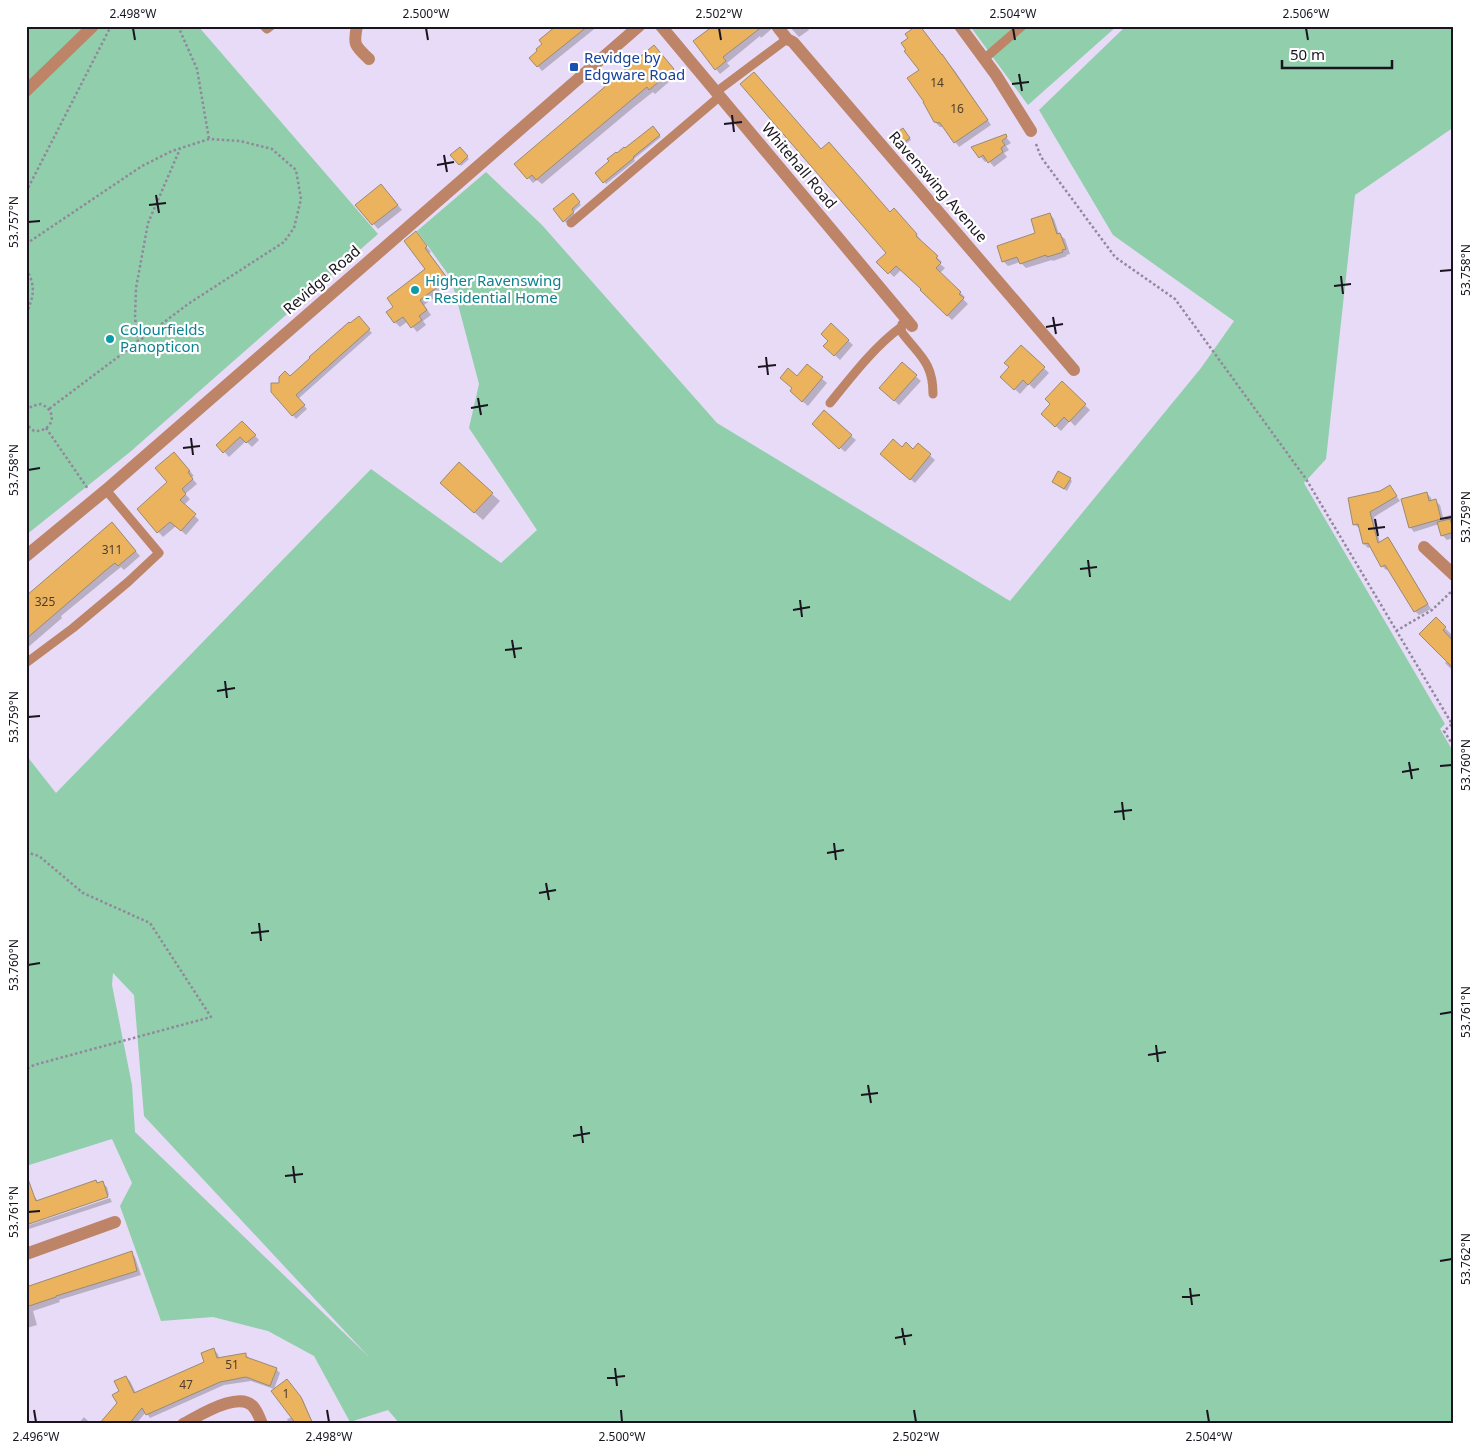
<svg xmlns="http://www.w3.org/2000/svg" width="1480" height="1450" viewBox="0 0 1480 1450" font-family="'Noto Sans',sans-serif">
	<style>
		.green { fill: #91ceab; fill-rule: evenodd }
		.shadow { fill: #0003 }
		.building { fill: #ebb35e; stroke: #9b8a73 }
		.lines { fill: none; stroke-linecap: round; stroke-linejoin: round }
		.path { stroke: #91889c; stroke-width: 2.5; stroke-dasharray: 2.5 2.5; stroke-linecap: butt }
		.service { stroke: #bd8468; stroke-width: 9 }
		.pedestrian { stroke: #bd8468; stroke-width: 12 }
		.minor { stroke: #bd8468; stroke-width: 12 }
		.ticks { fill: none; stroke: #19141e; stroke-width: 2 }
		.transit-dot { fill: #1a4fb4; stroke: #fff; stroke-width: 2 }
		.culture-dot { fill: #0f9aa8; stroke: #fff; stroke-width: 2 }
		.labels { text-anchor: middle; stroke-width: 4.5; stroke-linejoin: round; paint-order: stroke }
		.number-label { font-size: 12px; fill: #4e3c2e }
		.transit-label { font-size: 15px; fill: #164399; stroke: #fff; text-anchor: start }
		.street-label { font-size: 15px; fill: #19141e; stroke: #fff }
		.culture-label { font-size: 15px; fill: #0d838f; stroke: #fff; text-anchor: start }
		.neatline { fill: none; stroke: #19141e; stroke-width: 2 }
		.ticks-label { font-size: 12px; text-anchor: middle; fill: #19141e }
	</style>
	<rect width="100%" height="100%" fill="#e7dbf7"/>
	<path class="green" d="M26,26h172l180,208 -248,218 -104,83z
		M970,26h147l-89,79z
		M1126,26h328v101l-99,68 -29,264 -22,24 141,241 -5,5 14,24v671h-1054l-12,-14 -38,12 -36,-66 -46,-25 -55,-14 -52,4 -41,-115 12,-23 -20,-44 -86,27v-411l30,38 315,-324 130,94 36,-33 -68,-102 10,-44 -24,-91 -5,-16 -33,-46 69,-59 56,53 175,198 293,178 191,-233 33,-47 -121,-86 -74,-125zM113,973l21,22 10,121 224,240 -233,-224 -3,-47 -20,-100z"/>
	<path class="shadow" d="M558,26h40l-56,45 -11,-13 8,-7z
		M715,26h60l-14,12 -1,-2 -33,27 3,3 -10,8 -4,-5z
		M789,26h17l3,4 -10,7z
		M923,31l32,40 36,54 -32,22 -15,-20h-4l-5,-5 -25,-84z
		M658,52l20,22 -23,20 -2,-2 -19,15 -92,77 -5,-4 -4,3 -17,-19z
		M654,129l7,8 -27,22 1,2 -29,23 -9,-11 20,-18z
		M905,131l6,9 -11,8 -2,-2z
		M1005,136l6,7 -5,3 3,4 -5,3 3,4 -13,10 -6,-7 -3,2 -12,-14z
		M460,148l9,11 -8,7 -9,-11z
		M821,150l69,63 9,2 22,25 -1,1 22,21 -2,2 5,4 -5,5 25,24 -2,2 5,5 -16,16 -26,-25 -3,-6 -21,-20 -8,8 -16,-15 9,-9z
		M385,190l17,20 -24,19 -21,-24z
		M572,195l9,10 -8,7 2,3 -9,8 -11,-13z
		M1050,214l4,5 5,15 6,5 5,15 -4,1 1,1 -14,5 -1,-1 -26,8 -6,-6 -12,4 -5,-5 34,-27z
		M420,238l11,14 -2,1 23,32 -28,20 7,10 -8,6 3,4 -9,7 -9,-11 -8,6 -5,-5v-15l32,-37z
		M358,318l14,15 -74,66 9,10 -11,10 -24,-28 18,-13z
		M831,325l22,20 -13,15 -15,-14 5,-5z
		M1021,346l28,27 -15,16 -5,-5 -9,10 -18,-17 9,-10z
		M902,364l19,17 -22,24 -18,-17z
		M807,366l20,17 -19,23 -12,-10 1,-19z
		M1062,383l28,27 -15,16 -5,-5 -9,10 -18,-17 9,-10z
		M242,422l17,18 -7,7 -6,-6 -17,16 -11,-12z
		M818,428l33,8 5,4 -11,12z
		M918,445l17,15 -20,23 -28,-24 15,-10 12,2z
		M179,458l15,18 -3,1 6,7 -12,10 5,5 -6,6 15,15 -13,15 -10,-9 -13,11 -25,-28 31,-27z
		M1070,479l2,2 -5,10 -14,-9z
		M1390,487l10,14 -26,16 6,26 8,-5 4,5 39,66 -12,6 -4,-4 -26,-42 -3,1 -4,-4 -11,-19 -3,1 -4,-4 -4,-16h-1l-5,-4 26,-32z
		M449,490l43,4 8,7 -17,19z
		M1427,493l4,5 1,3h3l5,4 3,12 11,-3v24l-7,2 -5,-5 -3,-11 -25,8 -4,-5z
		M117,529l23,27 -16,14 -3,-3 -10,8 -50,41 1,2 -36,31v-52z
		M1436,619l18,18v35l-9,-9 2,-2z
		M96,1181l3,3 3,-1 5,4 2,8 -83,28 8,-27 5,6z
		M110,1198l2,4 -86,28v-4z
		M131,1253l4,4 6,18 -82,25 1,2 -27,9 4,14 -10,3 -1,-2v-38z
		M214,1350l4,4 1,4 26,-4 4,4 27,11 4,4 -6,16 -23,-8 -27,4 -74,33 -4,-6 -10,12h-35l18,-21 2,-12 5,-14 4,4 6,12 70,-30z
		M289,1383l14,17 10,24h-24l-2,-5 6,-2z
		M84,1417l7,7h-13z"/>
	<path class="building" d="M556,26h32l-51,41 -8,-9 8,-7 -1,-2 6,-5 -3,-4z
		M713,26h50l-40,31 3,4 -11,9 -22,-29z
		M916,26h4l22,29v-1l46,66 -34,23 -14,-20 -6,-1 -11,-20h1l-17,-24 12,-8 -15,-19 2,-1 -5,-7 7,-5 -3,-4z
		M654,45l20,24 -25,21 -2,-3 -18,15 -93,78 -4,-5 -5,4 -13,-15z
		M754,72l67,77 8,-7 61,70 4,-4 23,26 -1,2 22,20 -2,2 5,5 -5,5 25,24 -2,2 5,4 -17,18 -27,-26 1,-1 -25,-23 -8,8 -12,-12 10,-9 -146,-169z
		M653,126l7,9 -27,22 1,1 -31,25 -8,-10 14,-12 -2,-2 9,-7 1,1 7,-6 1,1z
		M903,128l7,10 -13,9 -7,-10z
		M1006,134l1,3 -5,4 3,4 -4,3 2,4 -15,11 -5,-8 -4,3 -8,-11z
		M460,147l8,9 -9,9 -9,-10z
		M381,184l17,21 -26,20 -17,-20z
		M573,193l7,9 -8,7 2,3 -11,10 -10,-13z
		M1050,213l7,21 3,-1 6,16 -4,1 1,2 -16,5 -1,-2 -26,9 -3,-7 -15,5 -5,-16 38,-13 -4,-14z
		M416,231l11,15 -2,2 23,31 -28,21 7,10 -8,6 3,4 -11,8 -8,-11 -9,6 -8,-11 7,-5 -6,-9 38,-29 -21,-28z
		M359,316l11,13 -74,66 9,10 -13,11 -21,-24v-9h8v-6l6,-6 5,5 20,-18 -1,-1 40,-35 1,1z
		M831,323l18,17 -15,16 -11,-10 5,-5 -7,-7z
		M1021,345l24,22 -17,18 -5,-5 -9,10 -14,-13 9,-10 -5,-4z
		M902,362l15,13 -23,26 -15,-13z
		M807,364l16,13 -21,25 -12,-11 2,-3 -12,-10 8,-10 9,8z
		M1062,381l24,23 -17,18 -5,-5 -9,10 -14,-13 9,-10 -5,-5z
		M824,410l28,25 -13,14 -27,-25z
		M242,421l14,14 -10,8 -6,-6 -17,16 -7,-8z
		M893,439l9,8 4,-5 7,7 5,-6 13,11 -21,26 -30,-26z
		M174,452l16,19 -2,1 5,7 -11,10 4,5 -6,6 16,14 -15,17 -11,-9 -13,11 -20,-24 30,-27 -12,-14z
		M459,462l34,31 -19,20 -34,-30z
		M1058,471l13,7 -7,11 -12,-7z
		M1390,485l7,11 -27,16 8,31 10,-6 40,67 -14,8 -29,-47 -4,2 -13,-24 -5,1 -5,-20 -5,1 -5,-27 32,-7z
		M1427,492l2,9 7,-2 5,20 -32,9 -8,-29z
		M1450,519l4,13 -13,4 -4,-14z
		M112,522l24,29 -18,15 -3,-3 -9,7 -80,69v-43z
		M1436,617l10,10 -3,3 11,12v27l-35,-35z
		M26,1179h2l8,22 60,-21 1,3 6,-2 5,16 -82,28z
		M132,1251l5,20 -81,25v1l-30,10v-20z
		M214,1348l3,10 29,-5v4l31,11 -7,18 -24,-9 -26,5 -74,33 -4,-7 -13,16h-30l18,-21 -5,-8 7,-4 -5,-10 12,-5 8,17 70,-31 -3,-9z
		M287,1379l14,18 12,27h-17l-25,-33z"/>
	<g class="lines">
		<path class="path" d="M178,26l19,43 12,70
			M1036,144l5,13 74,100 60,42 131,180 146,245 -8,7 10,16
			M26,192l85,-166
			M26,244l116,-78 30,-15 37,-12 31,2 32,8 24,21 5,29 -7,29 -10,14 -96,62 -139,105
			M26,269c11,18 7,28 0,46
			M138,342l-3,-25 1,-29 12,-65 32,-74
			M26,411l6,-5 9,-2c18,8 12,28 -7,27l-8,-7
			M46,428l42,61
			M1396,631l36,-21 22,-21
			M26,852l13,4 44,37 67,30 61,94 -177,48 -8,4"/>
		<path class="service" d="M264,26l3,3 4,-3
			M984,59l38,-33
			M716,92l71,-53
			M571,223l148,-126
			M902,324l-1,7 2,3c17,22 30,29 30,60
			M830,403c22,-27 43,-55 71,-76
			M26,663l47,-35 55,-46 31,-29 -53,-63"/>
		<path class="pedestrian" d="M26,91l67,-65"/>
		<path class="minor" d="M357,26c-4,19 -2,20 12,33
			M661,26l251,300
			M777,26l10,13 6,3 281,328
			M960,26l36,49 35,56
			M1424,547l30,28
			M26,556l80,-66 533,-464
			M26,1254l89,-32
			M183,1424c16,-8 59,-36 72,-15 3,4 5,10 7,15"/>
	</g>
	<path class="ticks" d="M133,28l2,12M426,28l2,12M719,28l2,12M1013,28l2,12M1306,28l2,12M1019,74l3,17M1012,84l17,-2M732,115l2,17M724,124l18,-2M444,155l3,17M437,165l17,-3M156,195l3,18M149,205l17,-2M28,222l12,-1M1440,271l12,-1M1341,276l2,18M1334,286l17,-2M1053,317l3,17M1046,327l17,-3M766,357l2,18M758,367l18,-2M478,398l3,17M471,408l17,-3M191,438l2,17M183,448l17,-2M28,470l12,-2M1375,519l3,17M1440,519l12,-2M1368,529l17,-2M1088,560l2,17M1080,569l17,-2M800,600l2,17M793,610l17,-3M512,640l3,18M505,650l17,-2M225,681l2,17M217,691l18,-3M28,717l12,-1M1409,762l3,17M1440,766l12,-1M1402,772l17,-3M1122,802l2,18M1114,812l18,-2M834,843l2,17M827,853l17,-3M546,883l3,17M539,893l17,-3M259,923l2,18M251,933l18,-2M28,965l12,-2M1440,1014l12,-2M1156,1045l2,17M1148,1055l18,-3M868,1085l3,18M861,1095l17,-2M581,1126l2,17M573,1136l17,-3M293,1166l2,17M285,1176l18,-2M28,1212l12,-1M1440,1261l12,-2M1190,1288l2,17M1182,1297l18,-2M902,1328l3,17M895,1338l17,-3M615,1368l2,18M607,1378l18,-2M34,1410l2,12M327,1410l2,12M621,1410l1,12M914,1410l2,12M1207,1410l2,12"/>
	<rect class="transit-dot" x="569" y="62" width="10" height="10" rx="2.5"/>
	<g class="culture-dot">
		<circle cx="415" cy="290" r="5"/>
		<circle cx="110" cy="339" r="5"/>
	</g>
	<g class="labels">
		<g class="number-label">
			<text x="937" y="87">14</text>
			<text x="957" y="113">16</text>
			<text x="112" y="554">311</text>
			<text x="45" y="606">325</text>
			<text x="232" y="1369">51</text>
			<text x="186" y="1389">47</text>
			<text x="286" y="1398">1</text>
		</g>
		<g class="transit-label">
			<text x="584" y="63">Revidge by<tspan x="584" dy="17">Edgware Road</tspan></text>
		</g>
		<g class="street-label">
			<text transform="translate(799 166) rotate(50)" y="5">Whitehall Road</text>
			<text transform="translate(938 187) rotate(49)" y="5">Ravenswing Avenue</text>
			<text transform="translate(322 280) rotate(-41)" y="5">Revidge Road</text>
		</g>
		<g class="culture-label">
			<text x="425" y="286">Higher Ravenswing<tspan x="425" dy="17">- Residential Home</tspan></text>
			<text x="120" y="335">Colourfields<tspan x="120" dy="17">Panopticon</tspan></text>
		</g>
	</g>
	<rect width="1480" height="1450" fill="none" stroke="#ffffff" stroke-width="55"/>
	<path d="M1282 60v8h110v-8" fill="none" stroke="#19141e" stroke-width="2.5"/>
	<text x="1290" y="60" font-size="15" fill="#19141e" stroke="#ffffff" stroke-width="4" paint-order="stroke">50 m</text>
	<rect x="28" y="28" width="1424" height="1394" class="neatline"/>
	<g class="ticks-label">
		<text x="133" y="18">2.498°W</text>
		<text x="426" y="18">2.500°W</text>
		<text x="719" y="18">2.502°W</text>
		<text x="1013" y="18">2.504°W</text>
		<text x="1306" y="18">2.506°W</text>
		<text transform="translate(14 222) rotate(-90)" y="4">53.757°N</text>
		<text transform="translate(1466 270) rotate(-90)" y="4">53.758°N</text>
		<text transform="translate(14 470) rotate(-90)" y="4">53.758°N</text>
		<text transform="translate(1466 517) rotate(-90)" y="4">53.759°N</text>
		<text transform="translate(14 717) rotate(-90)" y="4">53.759°N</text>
		<text transform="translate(1466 765) rotate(-90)" y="4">53.760°N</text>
		<text transform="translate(14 965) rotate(-90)" y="4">53.760°N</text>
		<text transform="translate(1466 1012) rotate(-90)" y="4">53.761°N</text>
		<text transform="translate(14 1212) rotate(-90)" y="4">53.761°N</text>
		<text transform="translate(1466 1259) rotate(-90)" y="4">53.762°N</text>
		<text x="36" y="1441">2.496°W</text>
		<text x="329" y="1441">2.498°W</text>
		<text x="622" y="1441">2.500°W</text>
		<text x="916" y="1441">2.502°W</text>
		<text x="1209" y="1441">2.504°W</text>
	</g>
</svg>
